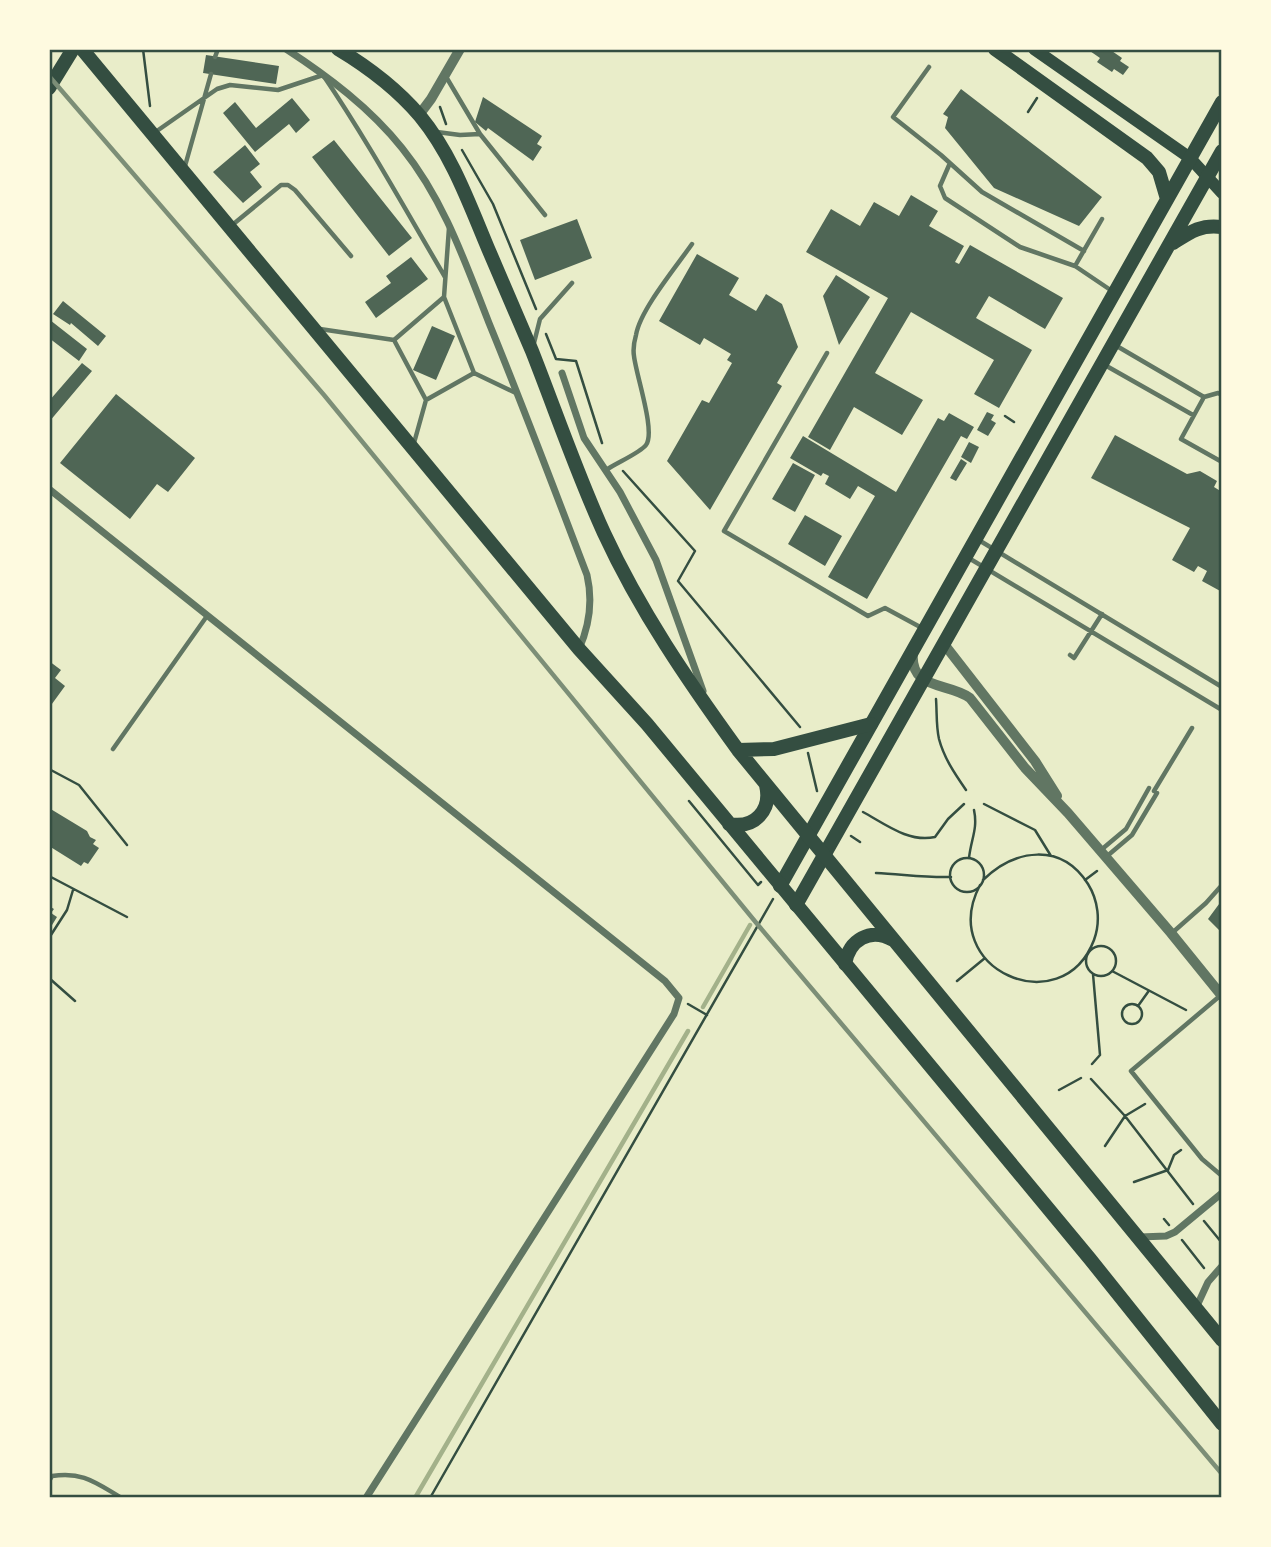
<svg xmlns="http://www.w3.org/2000/svg" width="1271" height="1547" viewBox="0 0 1271 1547" font-family="'Alegreya Sans',sans-serif">
	<style>
		.lines { fill: none; stroke-linecap: round; stroke-linejoin: round }
		.stream { stroke: #a3b18a; stroke-width: 4.5 }
		.building { fill: #4f6655 }
		.path { stroke: #344e41; stroke-width: 2.5 }
		.service { stroke: #617663; stroke-width: 4.5 }
		.minor { stroke: #617663; stroke-width: 7 }
		.tertiary { stroke: #617663; stroke-width: 10 }
		.secondary { stroke: #344e41; stroke-width: 12 }
		.primary { stroke: #344e41; stroke-width: 14 }
		.trunk { stroke: #344e41; stroke-width: 14 }
		.rail { stroke: #7c8e77; stroke-width: 4.5 }
		.neatline { fill: none; stroke: #344e41; stroke-width: 2.5 }
	</style>
	<rect width="100%" height="100%" fill="#e9edc9"/>
	<g class="lines">
		<path class="stream" d="M703,1007l47,-82
			M415,1498l273,-467"/>
	</g>
	<path class="building" d="M1087,49h22l13,9 -2,3 9,6 -6,8 -9,-6 -2,3 -15,-10 3,-4z
		M206,55l73,11 -3,18 -73,-11z
		M961,89l141,108 -23,29 -85,-38 -49,-60 3,-11 -5,-3z
		M483,97l59,39 -5,8 5,3 -9,14 -45,-33 -2,3 -11,-9z
		M292,98l18,22 -14,13 -7,-9 -34,28 -32,-39 12,-11 21,26z
		M334,140l78,98 -23,18 -77,-99z
		M245,145l15,19 -10,8 12,15 -19,16 -30,-31z
		M911,195l27,16 -9,15 35,20 -9,16 4,2 11,-19 93,53 -18,31 -56,-33 -13,22 56,32 -33,58 -25,-14 20,-34 -83,-48 -36,61 48,27 -21,35 -48,-28 -24,43 -22,-13 80,-139 -82,-46 25,-43 29,17 14,-24 25,14z
		M577,219l15,39 -57,22 -15,-40z
		M697,254l42,24 -10,17 27,16 10,-17 16,10 16,43 -21,36 5,3 -72,124 -43,-49 35,-61 7,3 23,-40 -5,-3 4,-6 -27,-16 -4,7 -41,-24z
		M411,257l17,22 -52,39 -11,-16 26,-19 -5,-7z
		M836,275l34,22 -31,48 -16,-49z
		M63,301l43,35 -8,10 -27,-23 -1,2 -17,-11z
		M50,320l37,29 -8,12 -30,-23z
		M432,326l23,10 -19,44 -23,-10z
		M82,363l10,8 -43,51v-21z
		M116,394l79,64 -27,34 -11,-8 -27,35 -70,-56z
		M987,412l7,3 -3,5 5,3 -8,13 -11,-6z
		M949,413l25,14 -7,12 -6,-3 -94,163 -39,-22 47,-81 -17,-10 -8,13 -25,-15 4,-8 -6,-3 -2,3 -31,-18 13,-22 93,56 42,-74 6,3z
		M1115,435l72,39 13,-3 17,10 -3,6 8,5v100l-20,-11 5,-10 -9,-5 -4,6 -22,-12 18,-32 -99,-50z
		M969,442l10,5 -8,16 -10,-6z
		M961,459l6,4 -11,18 -6,-3z
		M793,463l22,12 -20,37 -23,-13z
		M805,515l37,21 -17,30 -37,-22z
		M49,661l12,9 -6,8 10,8 -16,22z
		M49,808l38,23 3,6 6,3 -3,4 6,4 -11,16 -4,-2 -3,4 -32,-20z
		M1222,900v33l-14,-14z
		M49,906l5,3 -3,4 6,4 -8,13z"/>
	<g class="lines">
		<path class="path" d="M143,49l7,57
			M440,107l6,17
			M1028,112l9,-14
			M462,150l31,54 43,105
			M546,334l10,25 20,2 26,82
			M1005,416l9,6
			M623,471l72,80 -17,30 122,146
			M936,699c1,13 0,27 3,40 5,19 16,35 27,51
			M808,753l9,38
			M49,769l30,16 48,60
			M689,801l69,84 3,-3
			M984,804l51,26 16,26
			M863,812c22,12 46,31 72,25l13,-18 16,-15
			M851,836l9,6
			M969,858c2,-19 9,-29 5,-48
			M950 875a17 17 0 1 1 34 0a17 17 0 1 1-34 0Z
			M876,873c25,1 50,5 75,4
			M49,876l78,41
			M1085,880l12,-9
			M980,885c-44,84 82,139 114,55 7,-19 4,-40 -6,-56 -27,-42 -73,-35 -105,-4
			M49,938l18,-28 6,-20
			M1086 961a15 15 0 1 1 30 0a15 15 0 1 1-30 0Z
			M1112,971l74,39
			M49,978l26,23
			M957,981l28,-23
			M1122 1014a10 10 0 1 1 20 0a10 10 0 1 1-20 0Z
			M688,1004l19,11
			M1138,1006l10,-14
			M1092,1064l8,-9 -7,-81
			M1091,1079l34,37 68,88
			M1059,1090l22,-12
			M1105,1146l20,-30 20,-12
			M1134,1182l34,-12 6,-15 7,-5
			M1164,1219l5,6
			M1204,1221l18,22
			M1182,1240l22,28
			M430,1498l343,-599"/>
		<path class="service" d="M215,57l3,-8
			M929,67l-36,50 48,38 41,37 102,59
			M445,75l35,59
			M437,132l23,3 20,-1 65,81
			M154,133l63,-44 13,-4 48,5 45,-15c44,65 82,134 122,202
			M950,163l-10,23 5,12 75,49 55,19 37,25
			M185,166l26,-92
			M231,226l50,-41h7l7,5 56,66
			M449,228l-5,69 30,76 42,20
			M1075,266l27,-47
			M320,329l74,11 32,60 -12,43
			M394,340l50,-43
			M534,343l6,-24 32,-36
			M1115,345l89,52 14,-4 4,2
			M827,353l-103,178 144,85 17,-8 37,20
			M1103,364l90,51
			M1204,397l-23,42 41,23
			M426,400l48,-27
			M606,470c10,-7 34,-17 40,-25 10,-13 -10,-70 -12,-89 -1,-6 0,-14 2,-21 4,-25 40,-68 56,-91
			M977,539l245,148
			M967,557l255,153
			M1070,655l4,3 28,-44
			M113,749l94,-133
			M1154,791l38,-63
			M1101,850l25,-21 23,-41
			M1106,857l26,-22 25,-42
			M1172,933l34,-30 16,-18
			M1221,995l-90,76 71,88 20,17
			M49,1481l3,-5c31,-5 44,7 70,22"/>
		<path class="minor" d="M286,49c43,28 84,59 116,99 42,52 63,114 87,175 34,83 66,168 98,252 6,26 3,49 -8,74
			M562,373l22,65 36,54 36,68 47,131
			M49,489l616,492 14,17 -5,16 -308,484
			M1140,1237l26,-1 9,-4 47,-39
			M1196,1308l12,-26 14,-16"/>
		<path class="tertiary" d="M419,115l12,-16 29,-50
			M944,644l91,117 22,35
			M913,652c-4,39 36,30 57,46l55,70 43,45 103,120 51,63"/>
		<path class="secondary" d="M1034,49l156,109 32,35"/>
		<path class="primary" d="M995,49l152,109 12,14 8,27
			M49,88l24,-39
			M1173,243c17,-11 28,-19 49,-16
			M780,886l442,-784
			M796,905l426,-754"/>
		<path class="trunk" d="M82,49l497,600 68,75 443,535 132,165
			M338,49c30,18 60,41 82,67 33,40 50,90 70,137 14,32 28,65 42,98 24,61 45,123 72,182 36,78 84,148 134,217l484,590
			M738,750l36,-1 97,-25
			M729,824c26,5 43,-14 37,-39
			M845,964c4,-24 25,-37 48,-24"/>
		<path class="rail" d="M49,76l275,319 434,530 464,549"/>
	</g>
	<rect width="1271" height="1547" fill="none" stroke="#fefae0" stroke-width="102"/>
	<rect x="51" y="51" width="1169" height="1445" class="neatline"/>
</svg>
